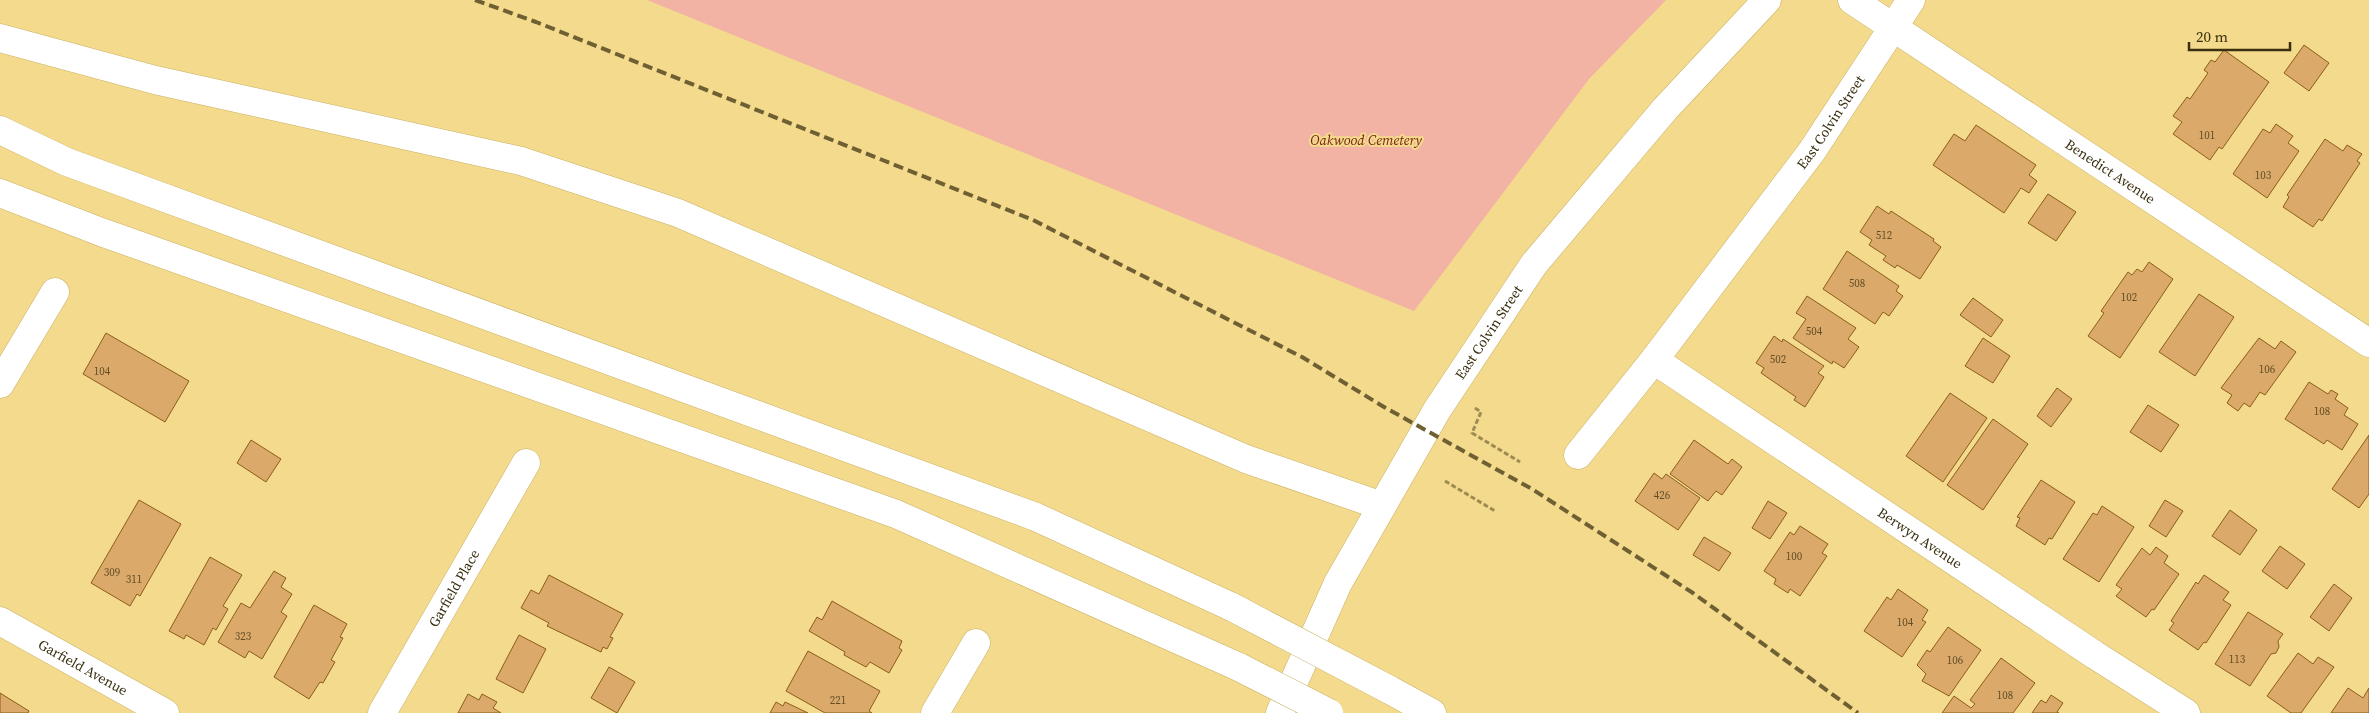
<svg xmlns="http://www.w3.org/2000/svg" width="2369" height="713" viewBox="0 0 2369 713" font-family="'Source Serif 4',serif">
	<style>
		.green { fill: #f2b2a4 }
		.building { fill: #dba969; stroke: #8c5d19 }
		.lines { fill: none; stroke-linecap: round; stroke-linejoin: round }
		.minor-casing { stroke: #cab165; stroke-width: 29 }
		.highway-casing { stroke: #cab165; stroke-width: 29 }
		.path { stroke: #9e8b53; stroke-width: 3; stroke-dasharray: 5 2.5; stroke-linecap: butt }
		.minor { stroke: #fff; stroke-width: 28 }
		.highway { stroke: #fff; stroke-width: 28 }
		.rail { stroke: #6f6033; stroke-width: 4; stroke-dasharray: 10 5; stroke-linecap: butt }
		.highway-bridge-casing { stroke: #cab165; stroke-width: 29; stroke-linecap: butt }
		.highway-bridge { stroke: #fff; stroke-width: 28 }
		.labels { text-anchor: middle; stroke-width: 4; stroke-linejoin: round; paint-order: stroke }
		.number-label { font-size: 11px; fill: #624e26 }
		.street-label { font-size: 14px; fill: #3a3010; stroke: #f3da8c }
		.park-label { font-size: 14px; font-style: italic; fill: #771f11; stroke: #f3da8c }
	</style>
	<rect width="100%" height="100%" fill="#f3da8c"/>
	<path class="green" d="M647,0h1019l-77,79 -175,232z"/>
	<path class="building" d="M2304,45l25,18 -20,28 -25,-18z
		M2224,50l45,32 -47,67 -3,-2 -9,13 -37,-26 9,-12 -9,-6 14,-19 3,2 18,-26 -4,-3 7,-10 4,2z
		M2276,124l17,12 -5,7 11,8 -32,47 -34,-24 30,-45 7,4z
		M1976,125l60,40 -7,10 8,6 -8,12 -8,-5 -17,25 -71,-48 21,-31 11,7z
		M2325,139l18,12 4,-6 15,9 -5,7 3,2 -38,58 -3,-2 -6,8 -30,-20 6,-10 -2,-2z
		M2048,194l28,18 -20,29 -28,-18z
		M1877,206l12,8 2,-3 43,28 -1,2 8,6 -21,32 -23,-14 -2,3 -12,-8 3,-4 -17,-11 3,-5 -12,-8z
		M1847,251l52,35 -3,5 7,5 -14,20 -6,-4 -8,12 -52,-35z
		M2149,262l24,17 -53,79 -32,-22 16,-23 -3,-2 27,-39 4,3 5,-6 5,3z
		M2199,294l35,23 -39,59 -36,-24z
		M1807,296l49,32 -8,11 11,8 -15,21 -11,-7 -1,3 -39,-26 13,-19 -10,-6z
		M1973,298l30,22 -12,17 -31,-22z
		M106,333l83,48 -24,41 -82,-48z
		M1774,336l8,6 1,-3 41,27 -6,7 6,4 -19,30 -11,-7 2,-3 -35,-24 3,-5 -8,-5z
		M1983,338l27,18 -17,27 -28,-17z
		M2259,338l16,11 6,-8 15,11 -31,43 -5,-3 -10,15 -6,-4 -6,8 -11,-8 5,-8 -11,-7z
		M2309,382l19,12 3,-4 7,4 -3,5 13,9 -4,7 14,9 -16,26 -15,-10 -3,4 -39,-25z
		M2057,388l15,11 -21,28 -14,-11z
		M1950,393l37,25 -44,64 -37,-26z
		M2148,405l31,20 -18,27 -31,-20z
		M1993,419l35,25 -45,66 -36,-25z
		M2369,435v59l-10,14 -27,-19z
		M251,440l30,19 -15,23 -29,-19z
		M1694,440l34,24 4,-5 10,8 -20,28 -6,-4 -8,10 -38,-27z
		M1654,473l8,6 4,-5 34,24 -22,32 -43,-29z
		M2041,480l34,22 -23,37 -3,-1 -4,7 -29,-19 4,-8 -3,-1z
		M139,500l42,24 -41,72 -3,-2 -7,12 -39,-23z
		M2165,500l18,11 -17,26 -17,-11z
		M1768,501l19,12 -17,26 -18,-11z
		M2102,506l32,21 -35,55 -36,-23 30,-46 4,2z
		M2230,510l27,20 -17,25 -28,-19z
		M1800,526l28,18 -6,9 5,3 -27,40 -10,-7 -2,4 -14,-9 2,-5 -12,-8 26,-39 4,3z
		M1704,537l27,16 -12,18 -26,-16z
		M2280,546l25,18 -18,25 -25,-18z
		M2156,547l12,9 -4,7 15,11 -25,36 -2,-1 -6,8 -30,-21 6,-7 -6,-4 26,-37 8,7z
		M210,557l32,18 -19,31 5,3 -12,21 -3,-2 -9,17 -18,-10 -2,4 -15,-8z
		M274,571l12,7 -5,9 11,7 -11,18 6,4 -25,43 -13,-8 -4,7 -27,-16 23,-39 9,5z
		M549,575l74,39 -13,23 3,1 -6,11 -4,-2 -2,5 -54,-26 2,-3 -28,-15 10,-18 8,4z
		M2204,575l25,17 -6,8 8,5 -25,38 -2,-1 -6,8 -29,-20 5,-7 -3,-2 25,-39 2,2z
		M2334,584l18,14 -23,33 -19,-14z
		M1898,589l30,21 -6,10 4,2 -24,35 -38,-26 23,-34 4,3z
		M832,601l70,40 -3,7 3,2 -13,23 -19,-11 -4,5 -22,-12 1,-3 -36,-21 8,-14 5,3z
		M314,605l33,19 -7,13 3,1 -12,22 4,2 -12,21 -3,-1 -11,17 -35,-22z
		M2248,612l35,22 -5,7 1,6 -3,6 -5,1 -21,32 -35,-22z
		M1948,627l33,23 -32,46 -27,-15 4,-7 -9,-9 10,-15 3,2z
		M519,635l27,14 -23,44 -27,-14z
		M808,651l72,40 -11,20 3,2h-47l-39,-22z
		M2298,653l15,11 5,-7 16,10 -33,46h-10l-24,-17z
		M2001,658l34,25 -22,30h-71l12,-17 17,12 4,-4 -5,-4z
		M609,667l26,15 -18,31 -26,-15z
		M2348,688l15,10 6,-10v25h-38z
		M0,693l29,18 -1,2h-28z
		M468,694l11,6 3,-6 15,8 -4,6 8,5h-43z
		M2051,695l12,8 -6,9 2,1h-27l9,-13 5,3z
		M776,702l7,4 2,-4 23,11h-38z"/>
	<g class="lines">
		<g class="minor-casing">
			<g id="minor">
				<path id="s1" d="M1852,0l517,343"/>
				<path id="s2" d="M1654,360l441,295 91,58"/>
				<path d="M0,384l55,-92"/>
				<path id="s3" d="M1578,455l76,-95 158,-209 99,-151"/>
				<path id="s4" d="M0,621l165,92"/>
				<path id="s5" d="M382,713l144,-250"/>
				<path d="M935,713l41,-70"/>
				<path id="s6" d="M1280,713l58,-130 99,-173 97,-146 131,-155 102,-109"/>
			</g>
		</g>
		<g class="highway-casing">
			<path id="highway" d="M0,38l155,42 366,81 157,52 568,246 136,47
				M0,130l67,32 969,355 196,90
				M0,193l101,39 795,282 343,153
				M1388,689l44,24"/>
		</g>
		<path class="path" d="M1475,408l6,4 -9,21 48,29
			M1445,481l50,30"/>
		<use href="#minor" class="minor"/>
		<use href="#highway" class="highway"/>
		<path class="rail" d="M475,0l61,22 497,198 269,137 82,50 148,82 161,104 165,120"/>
		<g class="highway-bridge-casing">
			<path id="highway-bridge" d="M1232,607l156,82
				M1239,667l90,46"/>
		</g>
		<use href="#highway-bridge" class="highway-bridge"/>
	</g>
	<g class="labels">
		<g class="number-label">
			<text x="2207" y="139">101</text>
			<text x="2263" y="179">103</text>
			<text x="1884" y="239">512</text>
			<text x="1857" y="287">508</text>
			<text x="2129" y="301">102</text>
			<text x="1814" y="335">504</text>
			<text x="1778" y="363">502</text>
			<text x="2267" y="373">106</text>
			<text x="102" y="375">104</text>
			<text x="2322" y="415">108</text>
			<text x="1662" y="499">426</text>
			<text x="1794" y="560">100</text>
			<text x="112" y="576">309</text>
			<text x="134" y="583">311</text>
			<text x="1905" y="626">104</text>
			<text x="243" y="640">323</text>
			<text x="2237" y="663">113</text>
			<text x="1955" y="664">106</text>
			<text x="2005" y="699">108</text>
			<text x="838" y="704">221</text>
		</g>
		<g class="street-label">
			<text dy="5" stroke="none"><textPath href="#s3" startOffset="418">East Colvin Street</textPath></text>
			<text dy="5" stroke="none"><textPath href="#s1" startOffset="310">Benedict Avenue</textPath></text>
			<text dy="5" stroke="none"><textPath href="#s6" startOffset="435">East Colvin Street</textPath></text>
			<text dy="5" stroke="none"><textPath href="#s2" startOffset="320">Berwyn Avenue</textPath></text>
			<text dy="5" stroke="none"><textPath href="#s5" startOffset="144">Garfield Place</textPath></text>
			<text dy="5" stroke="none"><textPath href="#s4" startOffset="95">Garfield Avenue</textPath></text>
		</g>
		<g class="park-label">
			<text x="1366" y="145">Oakwood Cemetery</text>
		</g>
	</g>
	<path d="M2189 42v8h101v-8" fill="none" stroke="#3a3010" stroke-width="2.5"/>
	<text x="2196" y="42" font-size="15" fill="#3a3010" stroke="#f3da8c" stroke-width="4" paint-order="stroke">20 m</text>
</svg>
